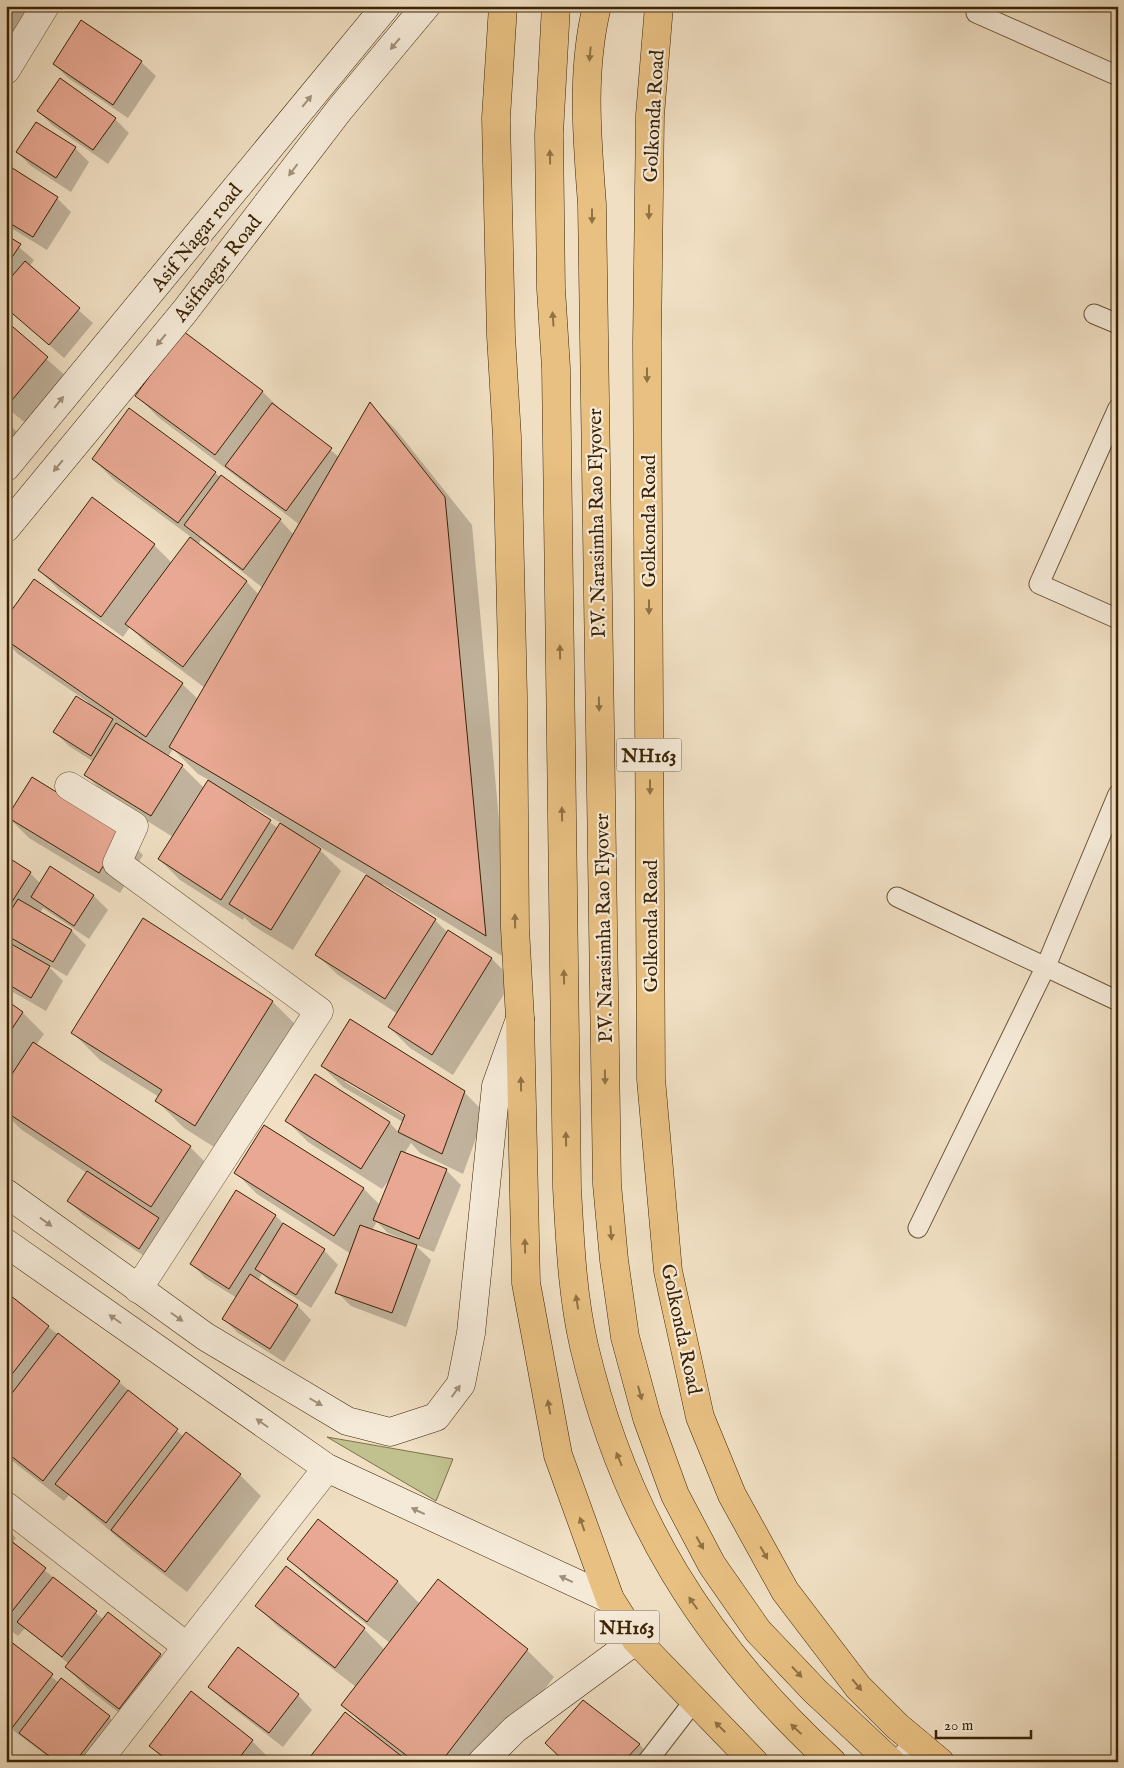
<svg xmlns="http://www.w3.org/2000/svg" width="1124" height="1768" viewBox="0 0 1124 1768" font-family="'IM FELL English',serif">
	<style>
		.green { fill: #c1c08f; stroke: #7e7249 }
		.shadow { fill: #0003; fill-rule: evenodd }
		.building { fill: #e8a893; stroke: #3b2303 }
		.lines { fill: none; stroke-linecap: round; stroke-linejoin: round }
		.lane-casing { stroke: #685233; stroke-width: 21 }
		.street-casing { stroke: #685233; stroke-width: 29 }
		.secondary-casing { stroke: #3b2303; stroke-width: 29 }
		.highway-casing { stroke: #3b2303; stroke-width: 29 }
		.lane { stroke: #f5ead8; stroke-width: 19 }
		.street { stroke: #f5ead8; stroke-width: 28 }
		.secondary { stroke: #f5ead8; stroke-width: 28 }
		.highway { stroke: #e8c082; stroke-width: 28 }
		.oneway { fill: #a19078 }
		.oneway2 { fill: #927242 }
		.labels { text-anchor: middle; stroke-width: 4.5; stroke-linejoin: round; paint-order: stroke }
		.shield { fill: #f5ead8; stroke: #735f43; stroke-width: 1 }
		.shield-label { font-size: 19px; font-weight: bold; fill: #3b2303 }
		.street-label { font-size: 20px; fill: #3b2303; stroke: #f5ead8 }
	</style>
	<rect width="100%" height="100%" fill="#f0dfc3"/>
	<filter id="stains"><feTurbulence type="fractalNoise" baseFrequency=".004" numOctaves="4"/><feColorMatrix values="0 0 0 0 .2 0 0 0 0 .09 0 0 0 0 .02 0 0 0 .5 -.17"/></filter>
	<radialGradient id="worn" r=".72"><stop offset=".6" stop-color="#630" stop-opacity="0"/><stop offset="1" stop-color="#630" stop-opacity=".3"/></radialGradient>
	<path class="green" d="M327,1437l126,22 -17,42z"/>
	<path class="shadow" d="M6,6h27l-16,29 -11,-6z
		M141,62l15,14 -28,42 -60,-40 -14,-14z
		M38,111l77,8 14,14 -21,31 -56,-39z
		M36,123l39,25 14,14 -18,30 -40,-26 -14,-14z
		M6,165l51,33 14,14 -24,38 -41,-25z
		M6,236l28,24 -5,7 64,56 -29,35 -58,-51z
		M6,323l62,55 -39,48 -23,-19z
		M262,391l21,21 56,45 31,-53 27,27 75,94 40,437 -129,-78 -2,2 54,34 13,13 44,26 21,21 -60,95 -43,-27 -21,-21 9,-13 -60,-39 -21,-20 50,-80 -64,-38 -1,2 18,11 21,21 -48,79 -41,-25 -8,-8 -1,3 -63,-40 -21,-21 14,-22 -66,-41 -21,-21 8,-13 -25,-16 -14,-14 33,-30 -70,-48 -12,-12v-22l176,64 16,15 7,-11 -57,-43 -18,-18 -7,10 -63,-46 -21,-21 53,-72 62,47 18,18 19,-26 -77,-57 -21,-21 122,14 65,47 14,15 6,-10 -142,-108 -21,-21zM201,540l62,48 -4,7 -13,-14 -48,-36zM173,749l25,25 11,6 -5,8 -22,-22 -14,-9zM246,803l35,20 -3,5 -33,-23z
		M6,421l15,15 -15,18z
		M8,817l114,17 21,21 -23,38 -91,-55z
		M6,858l24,15 11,11 10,-16 43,28 14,14 -19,29 -46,-31 -3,5 32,18 14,14 -19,31 -21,-12 17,17 -17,30 -40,-23z
		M143,920l130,82 27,27 -78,123 -38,-24 -27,-27 2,-4 -59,-37 -27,-27z
		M6,1002l17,11 21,21 -8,11 154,102 27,27 -64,88 -70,-47 -14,-14 18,-28 -65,-43 -16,-15z
		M322,1066l142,26 21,21 -22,61 -43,-21 -9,-10 -7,11 43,17 14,14 -27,67 -20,-8 17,16 -25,67 -55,-21 -14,-14 14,-38 -94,-60 -21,-21 28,-46 100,62 16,16 11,-27 -9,11 -74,-47 -21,-21 28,-45 75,47 9,10 4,-11 -60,-35zM345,1079l66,38 -2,2 -64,-37zM377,1222l11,11 12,5v2l-28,-10z
		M276,1216l11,11 37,23 14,15 -27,43 -40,-26 -9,-8 -4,6 39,25 14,15 -27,42 -46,-29 -14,-14 13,-21 -32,-20 -14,-15z
		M6,1294l113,88 65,55 3,-3 53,41 21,21 -74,96 -54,-41 -64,-56 -5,6 -58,-45z
		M318,1520l80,62 22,22 18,-23 89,69 27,27 -65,85h-181l57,-35 -22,-23 13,-17 -79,-61 -20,-20 29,-38 78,61 21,21 5,-7 -80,-63 -21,-21z
		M6,1528l10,10 -4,5 91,76 57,36 21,21 -41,53 -53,-41 -21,-21 3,-3 -44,-36 -7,8 -12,-9z
		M6,1636l8,10 45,37 50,34 14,14 -24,31h-44l-49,-37z
		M210,1687l88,8 14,15 -29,37 -59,-46z
		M583,1701l57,44 14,14 -3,3h-86z
		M252,1741l21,21h-106l-16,-16z"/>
	<path class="building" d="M81,20l61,41 -29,44 -60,-41z
		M60,78l56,40 -23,32 -56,-39z
		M36,122l40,25 -20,31 -40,-26z
		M6,164l52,33 -25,40 -27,-16z
		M6,235l15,9 -15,22z
		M25,261l55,47 -31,37 -43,-37v-25z
		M6,321l42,36 -41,49 -1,-1z
		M183,331l80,60 -48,64 -80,-59z
		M370,402l75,95 41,439 -317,-189z
		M272,403l60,45 -46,63 -61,-45z
		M129,408l87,64 -38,51 -86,-64z
		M221,475l60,44 -38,51 -59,-45z
		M92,497l63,47 -54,73 -63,-47z
		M190,537l57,44 -64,86 -58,-43z
		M34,579l149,104 -37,54 -140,-97v-22z
		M76,696l37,23 -22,37 -38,-24z
		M116,723l67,42 -32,51 -67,-41z
		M32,777l91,56 -24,40 -92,-56z
		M208,780l63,40 -50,80 -63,-41z
		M280,823l41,26 -50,81 -42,-26z
		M6,856l25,16 -25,39z
		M50,866l44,29 -20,31 -43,-29z
		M366,875l70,44 -51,80 -70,-44z
		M18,899l54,31 -19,32 -47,-27v-17z
		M143,918l130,83 -78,125 -40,-25 7,-11 -91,-57z
		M448,930l44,28 -60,97 -44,-28z
		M6,941l44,25 -19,32 -25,-15z
		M6,1000l17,12 -17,26z
		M350,1019l115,72 -23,63 -44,-22 7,-17 -84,-49z
		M33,1042l158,104 -40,61 -145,-95v-29z
		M315,1074l75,48 -29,47 -76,-48z
		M264,1125l100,63 -30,48 -100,-63z
		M401,1151l46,18 -28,70 -46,-19z
		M87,1171l72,47 -20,31 -72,-48z
		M236,1190l40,25 -47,74 -39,-25z
		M283,1223l42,26 -29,46 -41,-26z
		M360,1225l57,20 -25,68 -57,-20z
		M250,1274l48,31 -28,44 -48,-30z
		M6,1292l43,34 -43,56z
		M58,1333l62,48 -77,100 -37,-29v-51z
		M128,1390l50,39 -72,94 -51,-39z
		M186,1432l55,42 -76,98 -54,-42z
		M318,1519l80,62 -31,41 -80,-63z
		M6,1537l40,31 -40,51z
		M286,1566l79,62 -30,40 -80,-62z
		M53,1577l44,34 -35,46 -45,-35z
		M438,1579l90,70 -87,113h-26l-74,-57z
		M108,1612l53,42 -42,55 -54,-42z
		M6,1638l47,36 -41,54 -6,-5z
		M238,1647l61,47 -30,39 -61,-46z
		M61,1678l49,38 -35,46h-18l-38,-29z
		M191,1691l62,49 -17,22h-66l-21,-16z
		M583,1700l57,44 -17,18h-58l-20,-19z
		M345,1712l64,50h-103z"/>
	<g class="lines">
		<g class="lane-casing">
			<path id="lane" d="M978,6l-2,7 142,63
				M1094,314l24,10
				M1118,408l-79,176 79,35
				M897,897l221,104
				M918,1228l128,-262 72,-172
				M647,1762l47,-61"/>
		</g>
		<g class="street-casing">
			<path id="street" d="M6,70l39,-64
				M69,786l65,40 -17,37 202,148 -181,278
				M6,1506l180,140
				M97,1762l230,-294
				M902,1762l16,-18"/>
		</g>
		<g class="secondary-casing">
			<path id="secondary" d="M6,467l380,-461
				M6,528l179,-217 155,-202 86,-103
				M6,1193l200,144 141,84 43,11 46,-15 25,-33 10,-51 25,-247 24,-67
				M6,1243l321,225 283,131
				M482,1762l33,-33 121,-89"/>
		</g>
		<g class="highway-casing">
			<path id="highway" d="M503,6l-7,112 5,218 6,101 6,259 2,232 5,91 6,264 32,172 52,144 26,41 118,122
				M556,6l-7,128 2,155 5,79 11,820c3,52 5,106 17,158 40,170 120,298 248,416
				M597,6c-16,65 -10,132 -5,198l15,980 7,76 11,77 22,81 28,77 37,70 46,66 57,60 76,71
				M659,6l-9,109 -3,228 4,736 17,192 32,146 32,78 53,96 73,96 39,39 43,36"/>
		</g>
		<use href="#lane" class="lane"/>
		<use href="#street" class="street"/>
		<use href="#secondary" class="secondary"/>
		<use href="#highway" class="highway"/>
	</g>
	<defs><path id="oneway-solid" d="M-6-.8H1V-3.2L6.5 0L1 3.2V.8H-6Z" transform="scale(1.25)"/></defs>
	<g class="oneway">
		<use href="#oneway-solid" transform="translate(395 44) rotate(130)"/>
		<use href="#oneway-solid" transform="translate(307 101) rotate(-51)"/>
		<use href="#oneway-solid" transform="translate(293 170) rotate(127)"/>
		<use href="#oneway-solid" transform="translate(161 340) rotate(130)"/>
		<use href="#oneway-solid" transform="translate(59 402) rotate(-51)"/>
		<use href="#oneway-solid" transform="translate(58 466) rotate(130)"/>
		<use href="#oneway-solid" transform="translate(46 1222) rotate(36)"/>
		<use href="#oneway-solid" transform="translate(177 1317) rotate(35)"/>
		<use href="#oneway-solid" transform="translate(115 1319) rotate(-145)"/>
		<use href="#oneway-solid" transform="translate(456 1391) rotate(-54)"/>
		<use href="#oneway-solid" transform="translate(316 1402) rotate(30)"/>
		<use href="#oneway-solid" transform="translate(262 1423) rotate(-145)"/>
		<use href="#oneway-solid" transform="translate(418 1511) rotate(-155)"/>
		<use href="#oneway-solid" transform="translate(566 1579) rotate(-155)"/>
	</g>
	<g class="oneway2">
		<use href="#oneway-solid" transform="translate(590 54) rotate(95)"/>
		<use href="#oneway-solid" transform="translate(550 157) rotate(-91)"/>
		<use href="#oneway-solid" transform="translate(649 212) rotate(91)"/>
		<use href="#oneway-solid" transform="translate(592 216) rotate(90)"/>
		<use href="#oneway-solid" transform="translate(553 319) rotate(-94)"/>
		<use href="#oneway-solid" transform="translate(647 375) rotate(90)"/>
		<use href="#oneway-solid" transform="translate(649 607) rotate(90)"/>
		<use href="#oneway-solid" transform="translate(560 652) rotate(-91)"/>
		<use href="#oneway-solid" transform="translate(599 704) rotate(89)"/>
		<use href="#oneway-solid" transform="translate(650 787) rotate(90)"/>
		<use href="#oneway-solid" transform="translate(562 814) rotate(-91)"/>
		<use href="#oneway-solid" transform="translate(515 921) rotate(-91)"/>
		<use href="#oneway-solid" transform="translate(564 977) rotate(-91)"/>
		<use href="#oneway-solid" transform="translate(605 1077) rotate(89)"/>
		<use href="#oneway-solid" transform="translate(521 1084) rotate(-91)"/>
		<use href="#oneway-solid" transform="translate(566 1139) rotate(-91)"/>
		<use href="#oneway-solid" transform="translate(611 1233) rotate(85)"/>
		<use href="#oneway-solid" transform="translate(525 1246) rotate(-91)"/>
		<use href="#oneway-solid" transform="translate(577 1302) rotate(-99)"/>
		<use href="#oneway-solid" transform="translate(640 1393) rotate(75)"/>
		<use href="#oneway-solid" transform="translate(549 1407) rotate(-100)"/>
		<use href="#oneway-solid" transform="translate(619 1459) rotate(-112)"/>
		<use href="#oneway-solid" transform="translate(582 1524) rotate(-109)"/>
		<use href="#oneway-solid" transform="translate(700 1543) rotate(61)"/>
		<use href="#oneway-solid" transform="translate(764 1553) rotate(61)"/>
		<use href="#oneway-solid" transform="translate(693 1603) rotate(-125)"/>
		<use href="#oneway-solid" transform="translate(797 1672) rotate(47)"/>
		<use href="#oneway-solid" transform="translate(857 1685) rotate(50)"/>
		<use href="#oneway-solid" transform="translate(720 1727) rotate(-135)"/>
		<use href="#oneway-solid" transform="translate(796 1729) rotate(-137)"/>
	</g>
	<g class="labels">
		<g class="shield">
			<rect x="616.5" y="738.5" width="65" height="33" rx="4"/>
			<rect x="594.5" y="1610.5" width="65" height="33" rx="4"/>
		</g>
		<g class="shield-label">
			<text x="649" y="762">NH163</text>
			<text x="627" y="1634">NH163</text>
		</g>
		<g class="street-label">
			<text transform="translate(653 116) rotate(-87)" y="7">Golkonda Road</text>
			<text transform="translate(196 237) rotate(-51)" y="7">Asif Nagar road</text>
			<text transform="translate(217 268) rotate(-52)" y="7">Asifnagar Road</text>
			<text transform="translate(648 521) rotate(-90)" y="7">Golkonda Road</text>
			<text transform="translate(596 523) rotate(-91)" y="7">P.V. Narasimha Rao Flyover</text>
			<text transform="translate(650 926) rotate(-90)" y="7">Golkonda Road</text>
			<text transform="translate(603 928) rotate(-91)" y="7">P.V. Narasimha Rao Flyover</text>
			<text transform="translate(682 1329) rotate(78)" y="7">Golkonda Road</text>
		</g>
	</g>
	<rect width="1124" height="1768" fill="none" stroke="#f0dfc3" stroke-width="25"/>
	<rect x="8" y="8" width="1109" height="1753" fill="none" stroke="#3b2303" stroke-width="2.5"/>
	<rect x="12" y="12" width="1099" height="1743" fill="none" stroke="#3b2303"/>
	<path d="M936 1730v8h95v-8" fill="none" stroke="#3b2303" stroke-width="2.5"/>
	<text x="944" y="1730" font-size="15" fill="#3b2303" stroke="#f5ead8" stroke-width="4" paint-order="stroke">20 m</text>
	<rect width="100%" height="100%" filter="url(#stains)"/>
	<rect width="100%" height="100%" fill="url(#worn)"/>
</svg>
